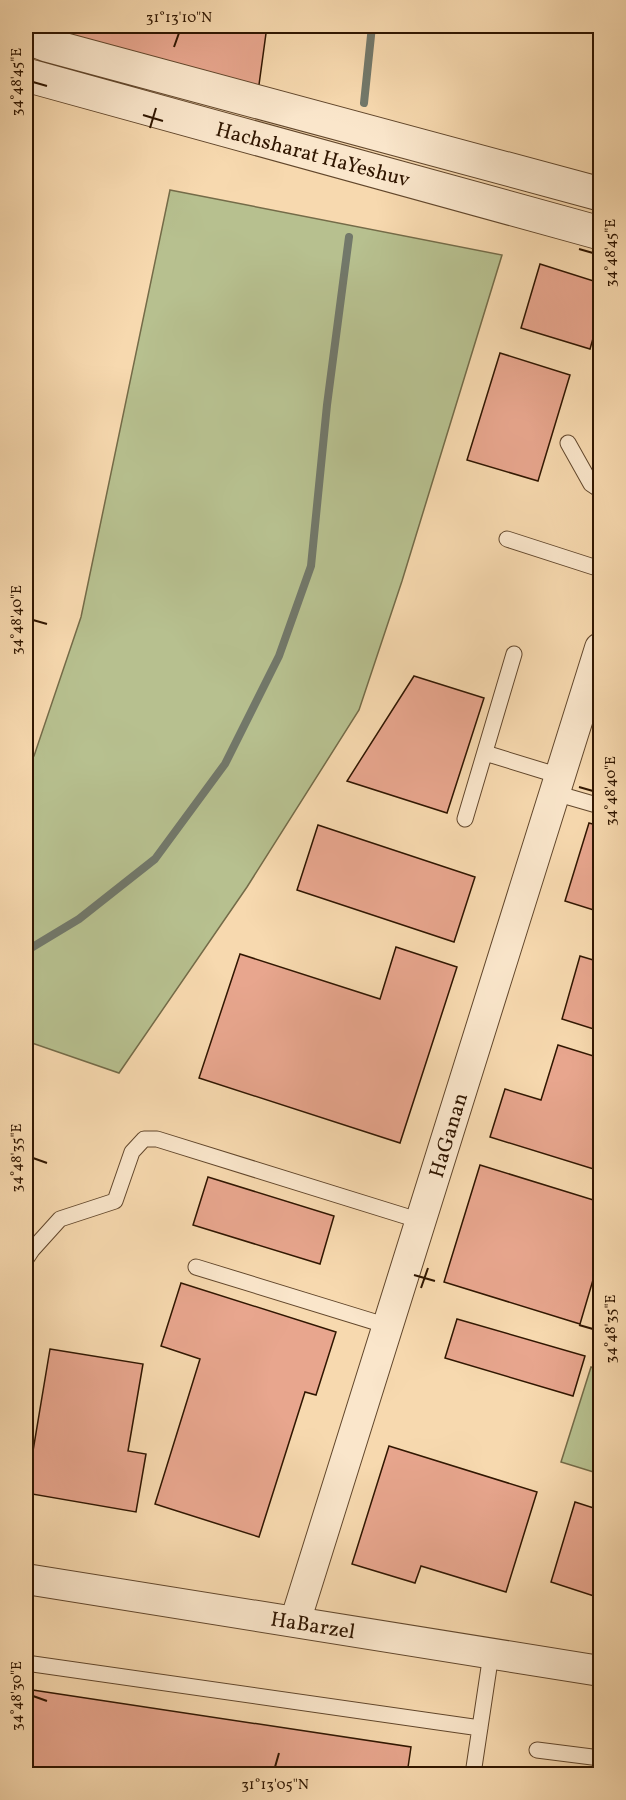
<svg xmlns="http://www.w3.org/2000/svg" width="626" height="1800" viewBox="0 0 626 1800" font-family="Vollkorn,serif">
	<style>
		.green { fill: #b7c08f; stroke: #746b48; stroke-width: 1.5 }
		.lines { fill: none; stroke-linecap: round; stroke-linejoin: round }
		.stream { stroke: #72786a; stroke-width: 8 }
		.building { fill: #e8a68e; stroke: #301600; stroke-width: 1.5 }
		.service-casing { stroke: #62472c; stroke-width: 17 }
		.minor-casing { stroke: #62472c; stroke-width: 32 }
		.tertiary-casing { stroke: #62472c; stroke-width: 35 }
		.service { stroke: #fae6cb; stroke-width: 15 }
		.minor { stroke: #fae6cb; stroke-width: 30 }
		.tertiary { stroke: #fae6cb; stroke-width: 33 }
		.ticks { fill: none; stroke: #301600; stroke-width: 2 }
		.labels { text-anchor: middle; stroke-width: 5; stroke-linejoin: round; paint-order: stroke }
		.street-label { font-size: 21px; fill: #301600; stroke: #fae6cb }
		.neatline { fill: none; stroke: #301600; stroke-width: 2 }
		.ticks-label { font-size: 15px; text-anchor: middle; fill: #301600 }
	</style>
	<rect width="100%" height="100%" fill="#f7d9af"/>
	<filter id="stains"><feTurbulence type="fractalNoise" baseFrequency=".00333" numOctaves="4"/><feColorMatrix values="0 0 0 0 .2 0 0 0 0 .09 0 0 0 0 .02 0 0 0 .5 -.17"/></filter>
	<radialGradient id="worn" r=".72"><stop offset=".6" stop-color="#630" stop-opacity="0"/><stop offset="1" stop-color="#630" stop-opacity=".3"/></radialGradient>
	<path class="green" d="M170,190l332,65 -100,326 -43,129 -112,177 -128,186 -93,-32v-275l8,-10 47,-139z
		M591,1367l9,3v104l-39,-12z"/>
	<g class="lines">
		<path class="stream" d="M364,103l8,-77
			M26,951l53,-32 76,-60 70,-95 54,-108 32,-90 16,-161 22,-168"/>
	</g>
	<path class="building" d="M74,26h193l-9,66 -189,-47z
		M540,264l60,19v31l-10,35 -69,-21z
		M500,353l70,22 -32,106 -71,-21z
		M414,676l70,22 -37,115 -100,-32z
		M589,823l11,3v86l-35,-11z
		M318,825l157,52 -21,65 -157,-52z
		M396,947l61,20 -57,176 -201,-65 41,-124 140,45z
		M580,956l20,6v69l-38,-12z
		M558,1045l42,13v113l-110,-34 15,-48 36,11z
		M480,1165l120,37v62l-2,-1 -18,61 -136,-42z
		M208,1177l126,39 -14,48 -127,-39z
		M181,1283l155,49 -20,63 -11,-3 -46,145 -104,-33 45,-145 -39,-13z
		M457,1319l128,37 -12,40 -128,-38z
		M50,1349l93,15 -15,87 18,3 -10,58 -110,-19z
		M389,1446l148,46 -31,100 -85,-26 -6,17 -63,-19z
		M575,1502l25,8v88l-49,-16z
		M26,1689l385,58 -4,27h-381z"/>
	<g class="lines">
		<g class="service-casing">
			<path id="service" d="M568,443l23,41 9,6
				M507,539l93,30
				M485,753l75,23
				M555,793l45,13
				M465,819l49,-165
				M26,1259l6,-9 28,-31 55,-18 17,-49 12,-13h13l264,82
				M196,1267l192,59
				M26,1663l454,65
				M537,1750l63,8
				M473,1774l18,-120"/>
		</g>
		<g class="minor-casing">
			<path id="minor" d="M26,1579l574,92
				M295,1622l305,-974"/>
		</g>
		<g class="tertiary-casing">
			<path id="tertiary" d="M26,37l21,8 553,149
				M26,75l574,158"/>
		</g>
		<use href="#service" class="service"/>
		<use href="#minor" class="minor"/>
		<use href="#tertiary" class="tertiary"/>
	</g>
	<path class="ticks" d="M174,47l5,-14M33,82l14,4M143,115l20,6M150,128l6,-20M579,249l14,4M33,620l14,4M579,787l14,4M33,1158l14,5M414,1275l21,6M421,1288l7,-20M579,1325l14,4M33,1696l14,5M275,1767l4,-14"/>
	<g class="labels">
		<g class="street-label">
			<text transform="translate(313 154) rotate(15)" y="7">Hachsharat HaYeshuv</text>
			<text transform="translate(448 1135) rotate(-73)" y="7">HaGanan</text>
			<text transform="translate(313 1625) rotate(9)" y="7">HaBarzel</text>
		</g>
	</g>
	<rect width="626" height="1800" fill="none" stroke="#f7d9af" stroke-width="66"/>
	<rect x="33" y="33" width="560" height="1734" class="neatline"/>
	<g class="ticks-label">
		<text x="179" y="22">31°13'10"N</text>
		<text transform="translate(16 82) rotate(-90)" y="5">34°48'45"E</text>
		<text transform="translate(610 253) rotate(-90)" y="5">34°48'45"E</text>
		<text transform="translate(16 620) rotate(-90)" y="5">34°48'40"E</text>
		<text transform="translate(610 791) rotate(-90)" y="5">34°48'40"E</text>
		<text transform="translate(16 1158) rotate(-90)" y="5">34°48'35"E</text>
		<text transform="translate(610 1329) rotate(-90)" y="5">34°48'35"E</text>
		<text transform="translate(16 1696) rotate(-90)" y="5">34°48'30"E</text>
		<text x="275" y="1789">31°13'05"N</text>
	</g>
	<rect width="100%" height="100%" filter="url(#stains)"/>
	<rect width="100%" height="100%" fill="url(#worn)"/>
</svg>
